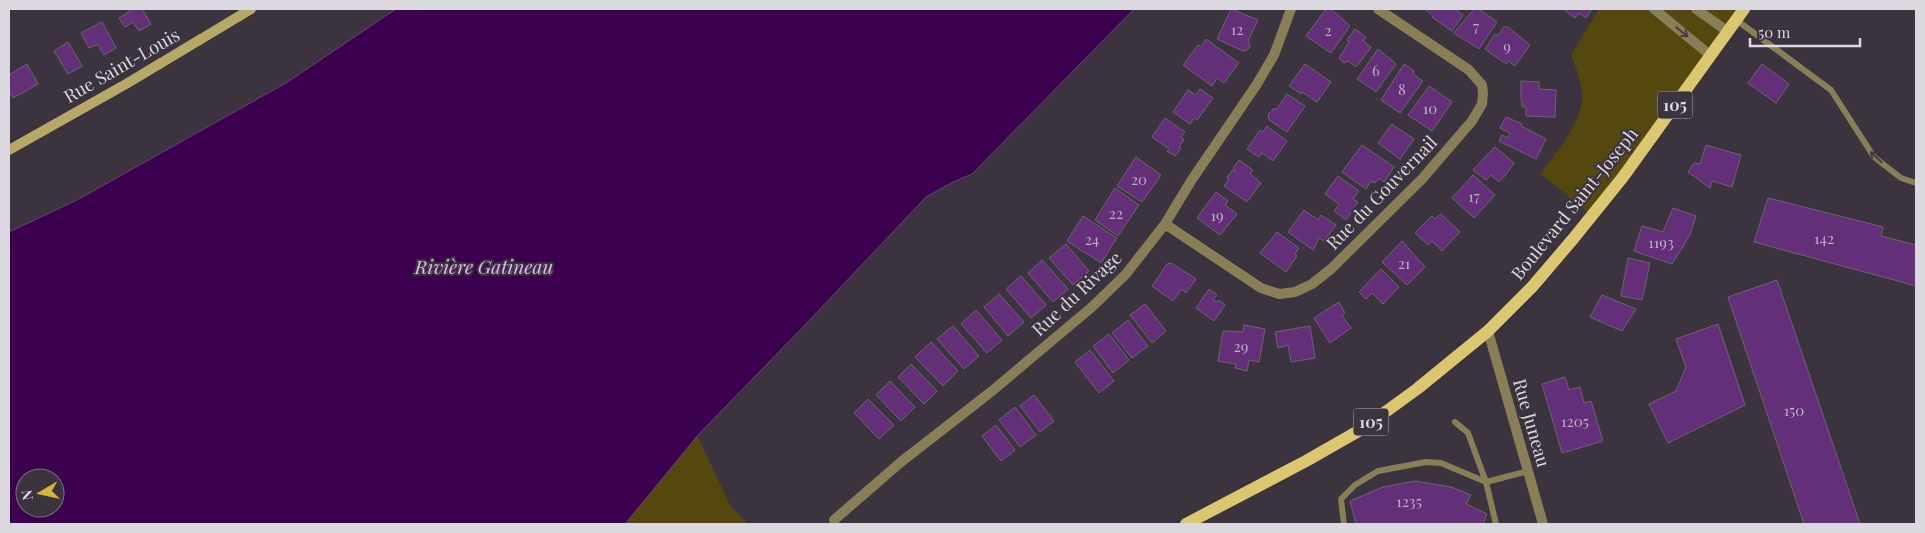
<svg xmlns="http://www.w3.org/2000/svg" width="1925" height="533" viewBox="0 0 1925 533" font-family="'Playfair Display',serif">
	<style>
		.green { fill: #54480f }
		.water { fill: #3b014e; stroke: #6b427a; fill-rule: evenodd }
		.building { fill: #632f79; stroke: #6d6471 }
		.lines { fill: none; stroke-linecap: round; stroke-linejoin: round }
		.service { stroke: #897f57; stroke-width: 6 }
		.minor { stroke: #897f57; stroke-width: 10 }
		.secondary { stroke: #b8a866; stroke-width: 10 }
		.primary { stroke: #dcc771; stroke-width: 12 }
		.oneway { stroke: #433b40 }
		.labels { text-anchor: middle; stroke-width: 4; stroke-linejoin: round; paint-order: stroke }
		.number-label { font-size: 15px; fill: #beaec6 }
		.shield { fill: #3b333e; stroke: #aca6af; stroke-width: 1 }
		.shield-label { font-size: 16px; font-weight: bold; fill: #dcd8df }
		.street-label { font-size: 18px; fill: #dcd8df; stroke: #3b333e }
		.water-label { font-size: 19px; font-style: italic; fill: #e1b7f5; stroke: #3b333e }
	</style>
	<rect width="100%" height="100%" fill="#3b333e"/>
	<path class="green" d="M1599,9h141l-148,207 -51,-42c14,-21 42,-52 41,-78 0,-14 -6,-28 -11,-41z
		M697,435l33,70 18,19h-123z"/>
	<path class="water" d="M396,9h738l-162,165 -21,9 -25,14 -123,130 -105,108 -73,89h-616v-292l68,-32 209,-117zM25,478h30v30h-30z"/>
	<path class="building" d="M133,9h9l9,15 -12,7 -6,-9 -8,5 -6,-9z
		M1231,9l27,11 -10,21 2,5 -1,3 -6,2 -26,-12z
		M1326,9h5l19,17 -19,27 -25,-17z
		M1425,9h32l-1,1 7,5 -11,16 -20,-14 1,-1z
		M1474,9h5l18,13 -18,27 -25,-16z
		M1563,9h29l-6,9 -7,-5 -4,5z
		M102,22l14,26 -12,7 -6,-11 -9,4 -8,-15z
		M1504,27h4l22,18 -15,21 -7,-5 -2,3 -21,-15 10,-15 3,2z
		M1355,29l11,8 -3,4 8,6 -15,20 -8,-6 -4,2 -5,-5 10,-16 -2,-2z
		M1206,39l33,24 -15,20 -7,-5 -5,8 -29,-21 15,-20 3,2z
		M68,42l14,24 -14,8 -14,-23z
		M1378,49l18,15 -20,28 -19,-13z
		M27,64l11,20 -25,14 -4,-8v-15z
		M1305,64l26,18 -14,20 -15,-10 -1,2 -12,-8z
		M1404,64l10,7 -1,3 10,7 -23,32 -19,-13z
		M1762,64l27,20 -13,19 -28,-20z
		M1521,81l18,1v7l17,1 -1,27 -29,-1v-9h-4v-7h-1z
		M1429,86l23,16 -20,29 -24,-16z
		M1200,89l13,9 -16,22 -3,-2 -4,6 -17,-12 15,-22 8,5z
		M1287,94l18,12 -18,26 -18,-12 -1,-5 5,-6h4z
		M1506,117l16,7 -1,2 25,13 -10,20 -37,-18 3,-6 6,3 2,-5 -10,-5z
		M1165,118l20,14 -4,5 3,2 -5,8 2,1 -6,8 -8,-5 2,-2 -17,-12z
		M1392,124l22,15 -14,20 -22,-16z
		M1267,126l20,15 -14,20 -11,-8 -3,4 -12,-8 13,-19 3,2z
		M1362,145l32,22 -10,15 -5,-4 -4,5 -4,-2 -5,8 -24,-17z
		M1706,145l35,10 -9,32 -20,-6 -2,7 -22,-16 6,-9 6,1z
		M1495,147l19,16 -9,13 -2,1 -4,5 -8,-7 -5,5 -13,-10z
		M1136,157l25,18 -19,27 -25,-16z
		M1239,160l14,10 -3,4 11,9 -14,19 -23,-16 5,-7 -2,-1 5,-8 3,2 1,-1 -3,-3z
		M1473,175l22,20 -21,23 -22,-20z
		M1338,176l21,15 -6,8 5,3 -12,18 -12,-9 5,-7 -14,-10z
		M1115,188l24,17 -21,31 -23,-16z
		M1216,192l12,9 -3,4 12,9 -17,21 -23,-17z
		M1768,198l115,29 -2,9 35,9v41l-162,-44z
		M1673,208l23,8 -6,19 -18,29 -38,-13 8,-25 21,6z
		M1304,210l14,10 3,-5 15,10 -12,16 -5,-3 -6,12 -25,-18z
		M1441,214l19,18 -18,19 -10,-10 -4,4 -13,-12 17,-17 3,3z
		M1083,216l34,22 -16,25 -34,-22z
		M1277,232l22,16 -4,6 2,2 -11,16 -26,-19z
		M1402,241l23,26 -18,18 -25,-23z
		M1066,244l23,27 -16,14 -24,-27z
		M1628,258l22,5 -8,37 -21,-4z
		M1042,260l26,29 -15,13 -25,-29z
		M1171,263l25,16 -10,14 -4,-4 -9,12 -21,-15 15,-22z
		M1381,269l18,18 -16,17 -11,-11 -6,6 -7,-7z
		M1021,276l25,29 -15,13 -25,-29z
		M1777,280l83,244h-56l-76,-227z
		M1209,289l8,6 -4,5 4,2 2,-2 6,5 -11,16 -18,-13z
		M999,294l25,28 -16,14 -24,-29z
		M1602,295l34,14 -14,22 -32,-14z
		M1339,302l6,11 -3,3 9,12 -21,15 -16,-25z
		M1145,304l21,27 -14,12 -22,-28z
		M976,310l26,30 -15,13 -26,-29z
		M1128,320l20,26 -16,12 -20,-25z
		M1718,324l27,81 -77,38 -19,-39 27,-13 10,-24 -10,-28z
		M1244,325l21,4 -6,33 -10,-2 -2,11 -12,-3 1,-4 -18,-3 5,-30 20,1z
		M953,326l26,30 -15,13 -27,-30z
		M1310,326l5,32 -24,4 -3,-17 -10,3 -3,-16z
		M1109,334l20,26 -16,13 -20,-27z
		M931,342l27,29 -15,15 -28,-29z
		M1090,350l24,31 -15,12 -24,-31z
		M911,364l26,27 -13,13 -26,-27z
		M1565,377l4,13 11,-3 4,16 7,-2 12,40 -41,12 -20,-69z
		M890,381l25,26 -14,14 -25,-26z
		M1034,395l20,26 -14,11 -20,-26z
		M868,399l26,26 -15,14 -25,-26z
		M1015,407l21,28 -16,12 -21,-27z
		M996,425l19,25 -14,11 -19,-25z
		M1415,481l36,6 20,8 -5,9 21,10 -4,10h-127l-6,-23 33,-14z"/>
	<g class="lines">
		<path class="service" d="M1735,19l96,71 43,67 27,21 15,5
			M1455,422l13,11 18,49 10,42
			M1344,524l-3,-25 14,-14 23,-14 48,-9 15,1 45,19 42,-11"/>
		<path class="minor" d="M1654,9l56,46
			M1696,9l31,22
			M1165,224l96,64 18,6 16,-2 17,-8 19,-15 91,-90 50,-58 10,-17 1,-10 -1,-9 -13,-15 -91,-61
			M1488,331l55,193
			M834,520l67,-58 91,-71 100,-84 34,-33 39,-50 26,-43 66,-97 17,-29 17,-46"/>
		<path class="secondary" d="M9,150l117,-66 125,-75"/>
		<path class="primary" d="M1186,524l120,-63 56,-32 55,-40 71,-58 44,-44 41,-48 50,-62 121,-168"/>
	</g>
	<defs><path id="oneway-shaft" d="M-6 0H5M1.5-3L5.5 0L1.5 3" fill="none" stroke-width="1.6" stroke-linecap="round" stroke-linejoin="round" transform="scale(1.25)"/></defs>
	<g class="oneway">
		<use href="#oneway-shaft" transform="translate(1682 32) rotate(39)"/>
		<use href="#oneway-shaft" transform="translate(1876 157) rotate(-137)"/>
	</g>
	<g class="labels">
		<g class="number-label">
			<text x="1476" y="32">7</text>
			<text x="1237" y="35">12</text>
			<text x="1328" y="36">2</text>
			<text x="1507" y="52">9</text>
			<text x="1376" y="76">6</text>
			<text x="1402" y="95">8</text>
			<text x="1430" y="114">10</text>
			<text x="1139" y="185">20</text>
			<text x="1474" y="202">17</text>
			<text x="1116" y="219">22</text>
			<text x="1217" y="221">19</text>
			<text x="1824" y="244">142</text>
			<text x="1092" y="245">24</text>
			<text x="1661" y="248">1193</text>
			<text x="1404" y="269">21</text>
			<text x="1241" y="352">29</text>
			<text x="1794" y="416">150</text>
			<text x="1575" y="427">1205</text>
			<text x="1409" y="507">1235</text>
		</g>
		<g class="shield">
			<rect x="1657.5" y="91.5" width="35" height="27" rx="4"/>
			<rect x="1353.5" y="408.5" width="35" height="27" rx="4"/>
		</g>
		<g class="shield-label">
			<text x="1675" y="111">105</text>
			<text x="1371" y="428">105</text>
		</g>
		<g class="street-label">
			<text transform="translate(122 66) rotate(-30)" y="6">Rue Saint-Louis</text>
			<text transform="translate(1382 193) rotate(-46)" y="6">Rue du Gouvernail</text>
			<text transform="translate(1575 204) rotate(-51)" y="6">Boulevard Saint-Joseph</text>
			<text transform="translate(1077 294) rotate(-43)" y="6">Rue du Rivage</text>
			<text transform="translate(1531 423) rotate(74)" y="6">Rue Juneau</text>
		</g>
		<g class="water-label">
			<text x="484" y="274">Rivière Gatineau</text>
		</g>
	</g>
	<rect width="1925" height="533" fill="none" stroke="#dcd8df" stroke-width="20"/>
	<g transform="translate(40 493) rotate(261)"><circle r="24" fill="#3b333e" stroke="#7b757e"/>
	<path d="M0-4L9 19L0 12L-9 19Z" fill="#d2b635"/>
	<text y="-8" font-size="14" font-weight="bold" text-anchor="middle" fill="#dcd8df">N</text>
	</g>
	<path d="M1750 38v8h110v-8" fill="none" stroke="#dcd8df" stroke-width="2.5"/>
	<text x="1758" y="38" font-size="15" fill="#dcd8df" stroke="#3b333e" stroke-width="4" paint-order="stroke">50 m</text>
</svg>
